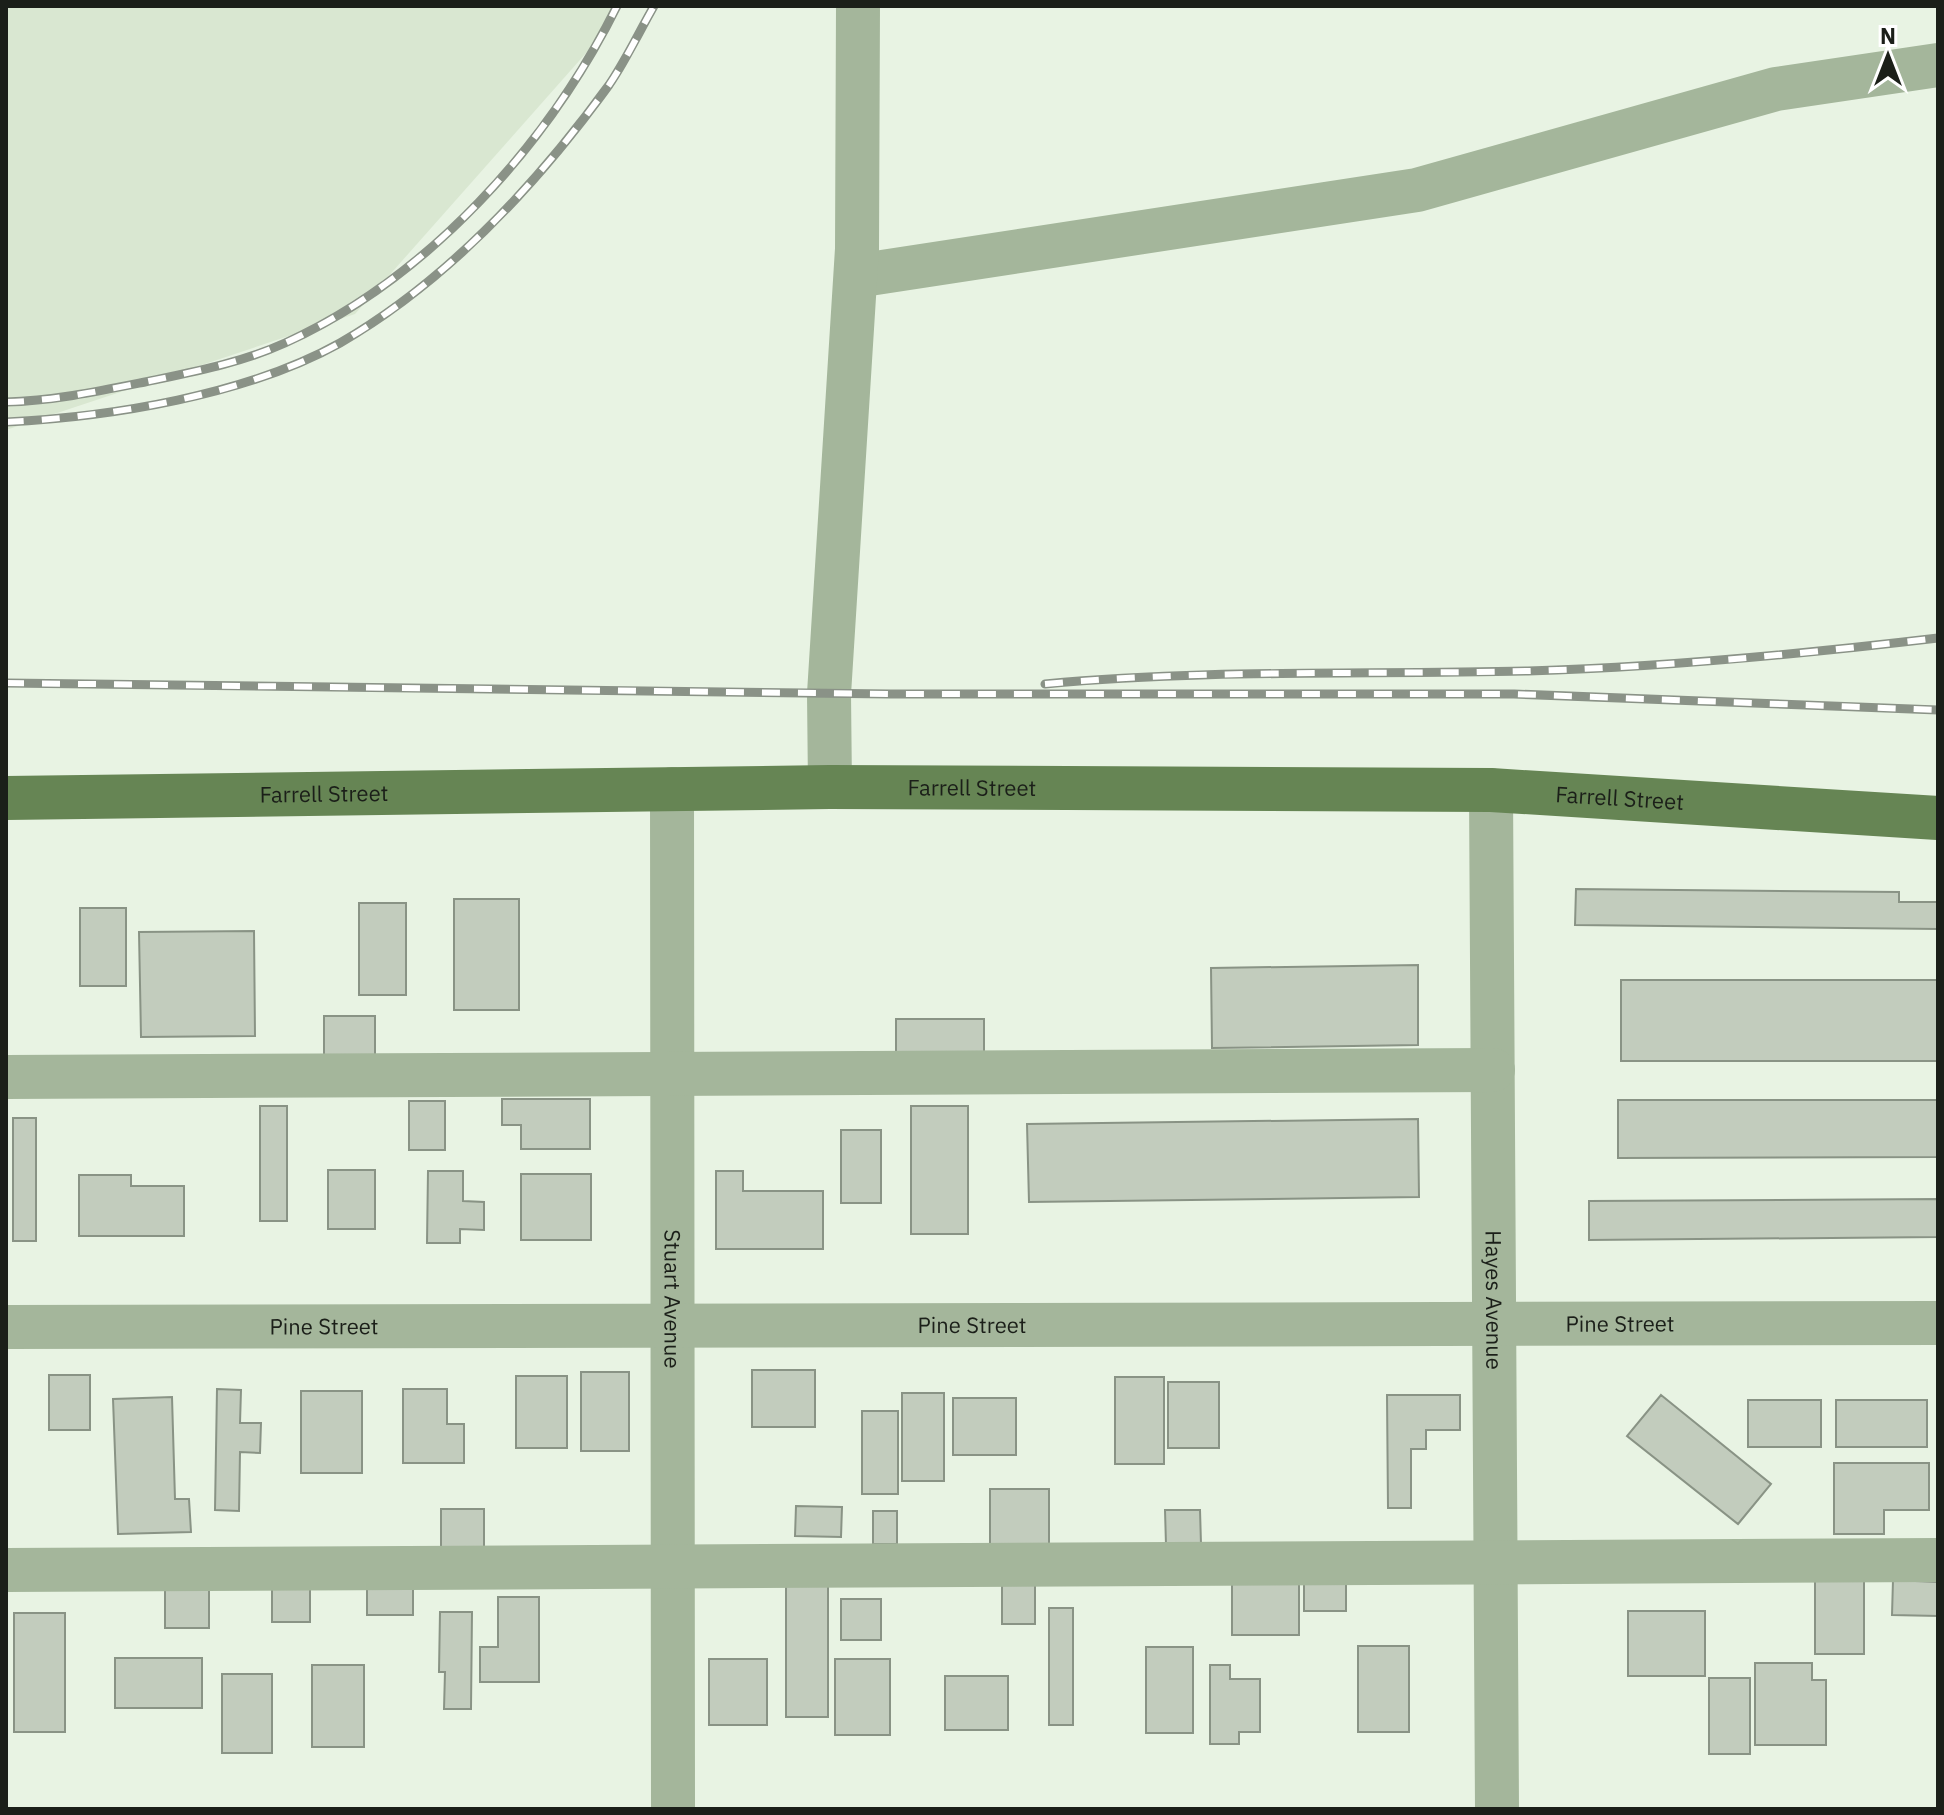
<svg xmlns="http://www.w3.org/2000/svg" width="1944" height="1815" viewBox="0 0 1944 1815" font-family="'IBM Plex Sans',sans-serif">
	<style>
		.built { fill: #d9e7d1 }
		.building { fill: #c2ccbd; stroke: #899385; stroke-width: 2 }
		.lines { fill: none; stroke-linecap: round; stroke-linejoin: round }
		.minor { stroke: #a4b69b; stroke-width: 44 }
		.major { stroke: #668554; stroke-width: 44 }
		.rail-casing { stroke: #8a9287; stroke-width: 9 }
		.rail { stroke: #fff; stroke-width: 6; stroke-dasharray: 18; stroke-linecap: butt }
		.labels { text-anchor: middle; stroke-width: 6; stroke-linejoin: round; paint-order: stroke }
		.street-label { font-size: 22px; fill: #1b1f19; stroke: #fff }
	</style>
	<rect width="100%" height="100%" fill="#e8f3e3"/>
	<path class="built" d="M6,6h609l-13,29 -247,279 -349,116z"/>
	<path class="building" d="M1576,889l323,3v10h39v27l-363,-4z
		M454,899h65v111h-65z
		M359,903h47v92h-47z
		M80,908h46v78h-46z
		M254,931l1,105 -114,1 -2,-105z
		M1418,965v80l-206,3 -1,-80z
		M1621,980h317v81h-317z
		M324,1016h51v49h-51z
		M896,1019h88v43h-88z
		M502,1099h88v50h-69v-24h-19z
		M1618,1100h320v57l-320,1z
		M409,1101h36v49h-36z
		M260,1106h27v115h-27z
		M911,1106h57v128h-57z
		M13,1118h23v123h-23z
		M1418,1119l1,78 -390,5 -2,-78z
		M841,1130h40v73h-40z
		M328,1170h47v59h-47z
		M428,1171h35v30l21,1v28l-24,-1v14h-33z
		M716,1171h27v20h80v58h-107z
		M521,1174h70v66h-70z
		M79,1175h52v11h53v50h-105z
		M1938,1199v38l-349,3v-39z
		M752,1370h63v57h-63z
		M581,1372h48v79h-48z
		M49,1375h41v55h-41z
		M516,1376h51v72h-51z
		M1115,1377h49v87h-49z
		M1168,1382h51v66h-51z
		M217,1389l24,1 -1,33h21l-1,30 -20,-1 -1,59 -24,-1z
		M403,1389h44v35h17v39h-61z
		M301,1391h61v82h-61z
		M902,1393h42v88h-42z
		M1387,1395h73v35h-34v19h-15v59h-23z
		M1661,1395l110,89 -33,40 -111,-88z
		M172,1397l3,102h14l2,33 -73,2 -5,-135z
		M953,1398h63v57h-63z
		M1748,1400h73v47h-73z
		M1836,1400h91v47h-91z
		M862,1411h36v83h-36z
		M1834,1463h95v47h-45v24h-50z
		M990,1489h59v58h-59z
		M796,1506l46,1 -1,30 -46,-1z
		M441,1509h43v46h-43z
		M1165,1510h35l1,34 -35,1z
		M873,1511h24v33h-24z
		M1815,1576h49v78h-49z
		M1304,1577h42v34h-42z
		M1035,1579v45h-33v-44z
		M1893,1580l45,2v34l-46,-1z
		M786,1581h42v136h-42z
		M1232,1583h67v52h-67z
		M272,1584h38v38h-38z
		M367,1584h46v31h-46z
		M165,1589h44v39h-44z
		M498,1597h41v85h-59v-35h18z
		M841,1599h40v41h-40z
		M1049,1608h24v117h-24z
		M1628,1611h77v65h-77z
		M440,1612h32l-1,97h-27l1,-37h-6z
		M14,1613h51v119h-51z
		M1358,1646h51v86h-51z
		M1146,1647h47v86h-47z
		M115,1658h87v50h-87z
		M709,1659h58v66h-58z
		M835,1659h55v76h-55z
		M1755,1663h57v17h14v65h-71z
		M312,1665h52v82h-52z
		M1210,1665h20v14h30v53h-21v12h-29z
		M222,1674h50v79h-50z
		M945,1676h63v54h-63z
		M1709,1678h41v76h-41z"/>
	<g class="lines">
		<g class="minor">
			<path d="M856,276l561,-86 359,-101 162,-24"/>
			<path d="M830,787l-1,-93 28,-445 1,-243"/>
			<path id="s1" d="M672,789l1,1020"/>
			<path id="s2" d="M1491,790l6,1019"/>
			<path d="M6,1077l1487,-7"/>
			<path id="s3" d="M6,1327l1932,-4"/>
			<path d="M6,1570l1932,-10"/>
		</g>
		<path class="major" id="s4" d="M6,798l824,-11 661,3 447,28"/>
		<g class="rail-casing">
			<path id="rail" d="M6,402c46,-1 94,-11 139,-20 47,-10 96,-19 140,-39 143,-65 263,-198 332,-337
				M6,422c105,-5 241,-27 334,-79 107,-62 197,-159 269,-258 17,-25 30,-53 45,-79
				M6,683l884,11h624l424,16
				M1045,684c161,-15 322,-9 483,-13 137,-4 274,-17 410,-33"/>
		</g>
		<use href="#rail" class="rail"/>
	</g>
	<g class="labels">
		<g class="street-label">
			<text dy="8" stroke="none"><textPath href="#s4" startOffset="966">Farrell Street</textPath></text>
			<text dy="8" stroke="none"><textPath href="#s4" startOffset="318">Farrell Street</textPath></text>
			<text dy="8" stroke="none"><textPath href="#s4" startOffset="1614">Farrell Street</textPath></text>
			<text dy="8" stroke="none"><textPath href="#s1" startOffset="510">Stuart Avenue</textPath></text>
			<text dy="8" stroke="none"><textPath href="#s2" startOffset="510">Hayes Avenue</textPath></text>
			<text dy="8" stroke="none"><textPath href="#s3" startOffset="966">Pine Street</textPath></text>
			<text dy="8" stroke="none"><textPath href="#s3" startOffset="1614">Pine Street</textPath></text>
			<text dy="8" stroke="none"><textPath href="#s3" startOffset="318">Pine Street</textPath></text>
		</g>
	</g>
	<rect width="1944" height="1815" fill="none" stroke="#1b1f19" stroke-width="16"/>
	<g transform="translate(1888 56)" stroke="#ffffff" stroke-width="6" paint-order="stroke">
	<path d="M0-6L14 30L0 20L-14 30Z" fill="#1b1f19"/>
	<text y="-12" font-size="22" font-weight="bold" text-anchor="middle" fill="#1b1f19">N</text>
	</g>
</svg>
